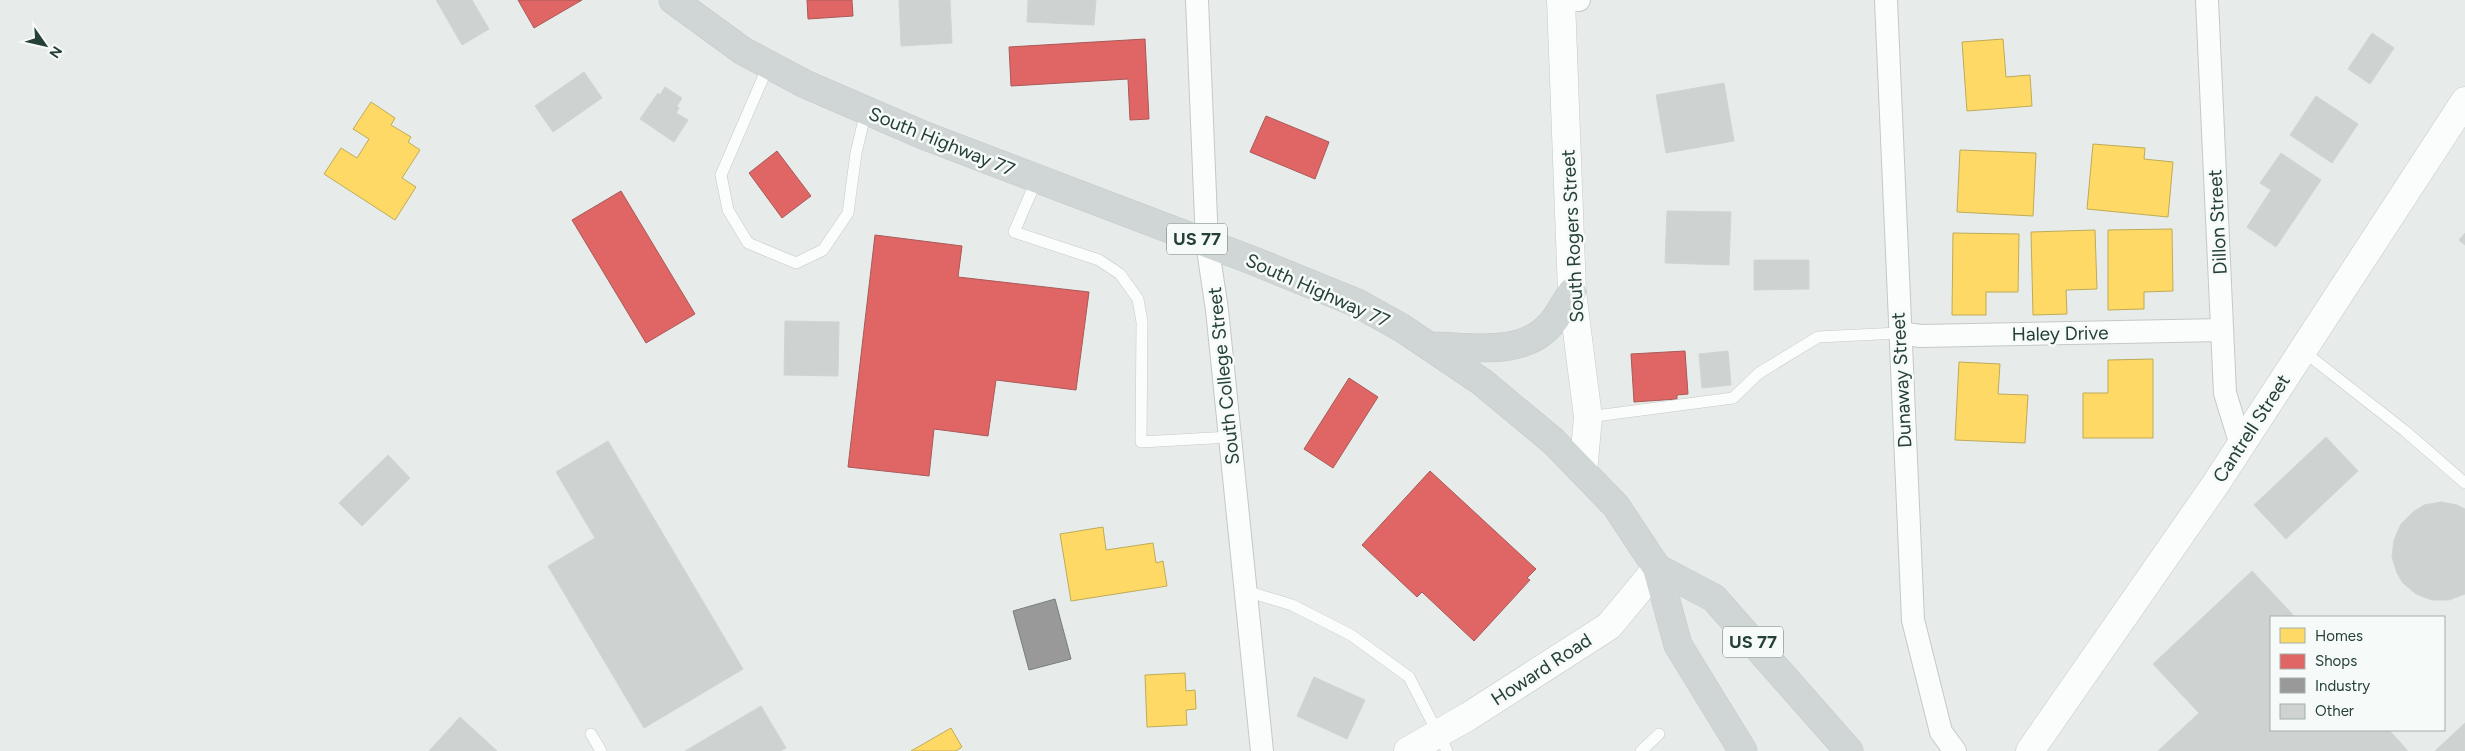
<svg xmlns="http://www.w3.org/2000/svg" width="2465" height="751" viewBox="0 0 2465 751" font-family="Figtree,sans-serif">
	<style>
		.homes { fill: #ffd966; stroke: #beab58 }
		.shops { fill: #e06666; stroke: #a85a58 }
		.industry { fill: #999; stroke: #767e7c }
		.building { fill: #ced3d1; stroke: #d0d5d3 }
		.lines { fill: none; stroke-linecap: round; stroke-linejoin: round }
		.service-casing { stroke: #c4c9c7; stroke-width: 12 }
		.minor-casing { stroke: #c4c9c7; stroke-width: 24 }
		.tertiary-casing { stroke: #c4c9c7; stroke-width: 29 }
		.secondary-casing { stroke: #c3c9c7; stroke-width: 29 }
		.primary-casing { stroke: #c2cac9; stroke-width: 29 }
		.service { stroke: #fbfcfc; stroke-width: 11 }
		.minor { stroke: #fbfcfc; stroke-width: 22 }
		.tertiary { stroke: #fbfcfc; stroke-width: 28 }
		.secondary { stroke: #fbfcfc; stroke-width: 28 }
		.primary { stroke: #d0d6d5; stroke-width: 28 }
		.labels { text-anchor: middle; stroke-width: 5; stroke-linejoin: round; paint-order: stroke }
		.shield { fill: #f6faf8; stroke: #647772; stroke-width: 1 }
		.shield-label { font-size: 18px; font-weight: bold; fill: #253f39 }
		.street-label { font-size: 19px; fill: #253f39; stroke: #f6faf8 }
	</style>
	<rect width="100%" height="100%" fill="#e7ecea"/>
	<path class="homes" d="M2003,39l3,38 24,-2 2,31 -65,5 -5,-69z
		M371,102l24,16 -4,7 20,12 -3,5 12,8 -18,28 14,9 -21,33 -71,-46 17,-26 16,10 12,-19 -16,-10z
		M2093,144l52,4 -1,11 29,3 -5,55 -81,-8z
		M1960,150l76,3 -3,63 -76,-4z
		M2172,229l1,62 -29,1v17l-36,1v-80z
		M2095,230l2,59 -31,1 1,24 -34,1 -2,-83z
		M1953,233l66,1 -1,58h-32v23h-34z
		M2153,359v79h-70v-45h25v-33z
		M1959,362l41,2 -2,30 30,1 -3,48 -70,-3z
		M1103,527l3,23 47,-7 3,20 7,-2 4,25 -96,15 -11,-67z
		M1185,673l1,18 9,-1 1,19 -10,1 1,15 -40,2 -2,-52z
		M951,728l11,19 -6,4h-45z"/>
	<path class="shops" d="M518,0h64l-48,28z
		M807,0h45l1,16 -45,3z
		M1145,39l4,80 -19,1 -2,-41 -117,7 -2,-39z
		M1266,116l63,26 -14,37 -65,-27z
		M777,151l34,45 -29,22 -33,-45z
		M621,191l74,123 -49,29 -74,-123z
		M875,235l87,11 -4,31 131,15 -13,98 -80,-10 -8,56 -54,-7 -5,47 -81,-9z
		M1685,351l3,43 -11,1v4l-43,3 -3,-48z
		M1349,378l29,19 -45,71 -29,-19z
		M1430,471l106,98 -9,9 3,2 -56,61 -52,-49 -5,5 -55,-52z"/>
	<path class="industry" d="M1055,599l16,60 -42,11 -16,-59z"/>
	<path class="building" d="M436,0h36l17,29 -27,16z
		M899,0h51l2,43 -51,3z
		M1028,0h68l-2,25 -67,-3z
		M2372,33l22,15 -24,36 -22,-15z
		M584,72l18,26 -49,34 -18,-26z
		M1724,83l10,58 -68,12 -10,-58z
		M665,87l17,11 -5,8 2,2 -3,5 12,7 -14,22 -34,-23 18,-26 2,2z
		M2316,96l42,28 -26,39 -42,-28z
		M2281,153l40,27 -45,67 -29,-20 24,-37 -11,-7z
		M1667,211l64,1 -2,53 -64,-2z
		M2465,233v12l-6,-5z
		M1754,260h55v29l-55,1z
		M785,321l54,1 -1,54 -54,-1z
		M1728,351l3,34 -29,3 -3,-34z
		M2326,437l32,34 -72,68 -32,-34z
		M608,441l135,228 -99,59 -96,-162 47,-28 -39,-66z
		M388,455l22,23 -48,48 -23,-23z
		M2441,502l16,3 8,4v85l-16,6h-17l-16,-6 -13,-11 -6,-10 -5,-16 2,-17 7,-16 12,-12 11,-7z
		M2252,571l43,46h-24v113h118l19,21h-250l41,-38 -46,-49z
		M1314,677l51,23 -18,39 -50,-23z
		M761,706l25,42 -6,3h-95z
		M460,717l37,34h-68z
		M2465,723v28h-30z"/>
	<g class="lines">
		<g class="service-casing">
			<path id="service" d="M769,64l-48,111 7,35 20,33 48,20 27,-13 25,-37 8,-60 10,-42
				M1037,179l-23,53 85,28 21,14 18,25 4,23 -1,120 89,-5
				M2303,351l102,80 60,52
				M1588,417l145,-19 26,-25 59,-36 81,-4
				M1246,591l46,14 59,30 58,42 38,74
				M591,734l10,17
				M1641,751l18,-17"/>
		</g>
		<g class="minor-casing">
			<path id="minor" d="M1197,0l10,243 10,67 45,441
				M1886,0l27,620 28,112 14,19
				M2207,0l18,393 15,49
				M1561,1l18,-1
				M1899,333l22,3 301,-6"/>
		</g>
		<g class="tertiary-casing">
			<path id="tertiary" d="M2030,751l185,-266 250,-384"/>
		</g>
		<g class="secondary-casing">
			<path id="secondary" d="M1561,0l11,292 16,125 -5,55
				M1408,751l61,-35 140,-90 48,-58"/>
		</g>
		<g class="primary-casing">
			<path id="primary" d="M673,0l70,51 62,33 118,51 331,126 103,42 45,25 80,54 71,59 63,65 41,62 21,77 65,106
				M1429,346c39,0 93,12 122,-22 8,-9 14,-22 21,-32
				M1657,568l57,30 135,153"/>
		</g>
		<use href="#service" class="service"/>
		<use href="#minor" class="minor"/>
		<use href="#tertiary" class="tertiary"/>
		<use href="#secondary" class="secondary"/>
		<use href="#primary" class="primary"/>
	</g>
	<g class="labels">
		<g class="shield">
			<rect x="1167" y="223.5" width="60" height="31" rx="4"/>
			<rect x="1723" y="626.5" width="60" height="31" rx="4"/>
		</g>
		<g class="shield-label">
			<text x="1197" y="245">US 77</text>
			<text x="1753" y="648">US 77</text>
		</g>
		<g class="street-label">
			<text transform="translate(942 141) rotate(22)" y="7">South Highway 77</text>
			<text transform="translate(2217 222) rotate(-93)" y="7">Dillon Street</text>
			<text transform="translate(1572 236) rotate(-93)" y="7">South Rogers Street</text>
			<text transform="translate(1318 290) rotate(24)" y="7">South Highway 77</text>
			<text transform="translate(2060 333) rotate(-1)" y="7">Haley Drive</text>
			<text transform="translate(1223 376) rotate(-96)" y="7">South College Street</text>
			<text transform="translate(1901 380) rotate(-93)" y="7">Dunaway Street</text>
			<text transform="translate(2251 428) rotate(-57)" y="7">Cantrell Street</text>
			<text transform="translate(1541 669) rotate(-33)" y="7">Howard Road</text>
		</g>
	</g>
	<rect x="2270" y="616" width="175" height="115" fill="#f6faf8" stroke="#a2afac"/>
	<rect x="2280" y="628" width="25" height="15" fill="#ffd966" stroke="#a2afac"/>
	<text x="2315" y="641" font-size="15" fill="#253f39">Homes</text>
	<rect x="2280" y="654" width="25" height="15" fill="#e06666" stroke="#a2afac"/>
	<text x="2315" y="666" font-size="15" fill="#253f39">Shops</text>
	<rect x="2280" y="678" width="25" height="15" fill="#999999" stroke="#a2afac"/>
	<text x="2315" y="691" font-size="15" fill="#253f39">Industry</text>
	<rect x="2280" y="704" width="25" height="15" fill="#ced3d1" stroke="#a2afac"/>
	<text x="2315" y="716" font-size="15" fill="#253f39">Other</text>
	<g transform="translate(45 45) rotate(124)" stroke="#f6faf8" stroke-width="4" paint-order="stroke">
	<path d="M0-4L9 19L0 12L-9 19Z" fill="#253f39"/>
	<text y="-8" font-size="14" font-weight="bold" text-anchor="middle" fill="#253f39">N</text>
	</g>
</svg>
